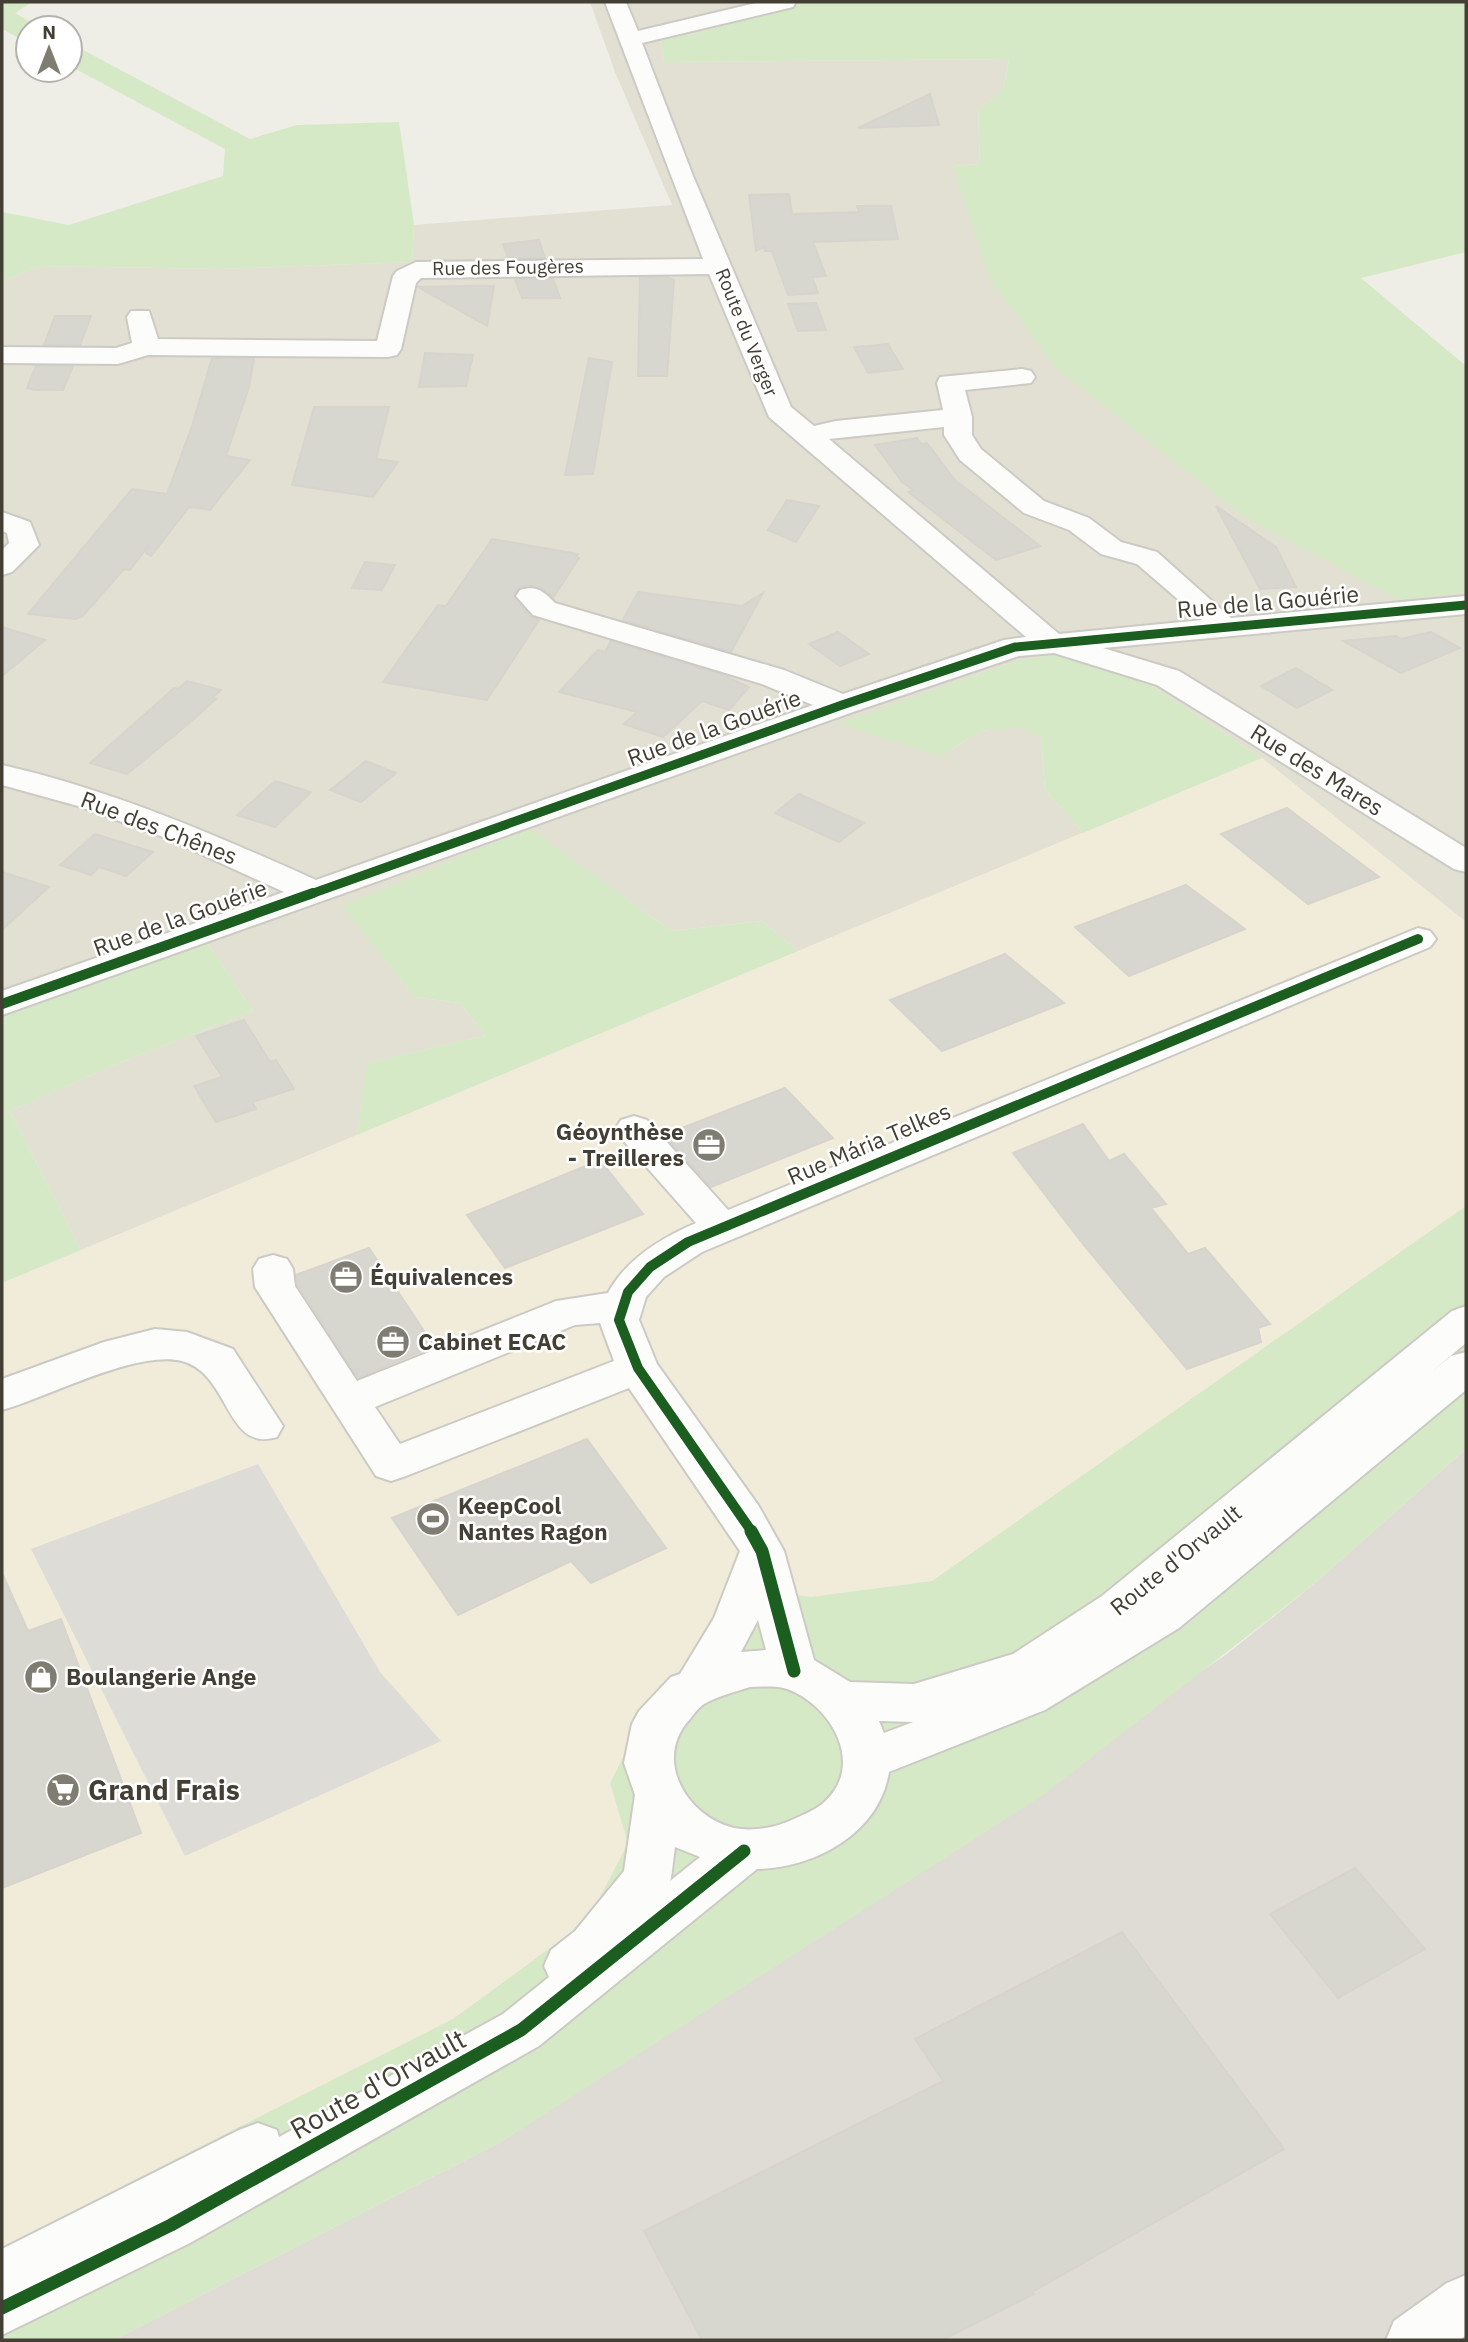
<svg xmlns="http://www.w3.org/2000/svg" width="1468" height="2342" viewBox="0 0 1468 2342" font-family="'IBM Plex Sans',sans-serif">
	<style>
		.residential { fill: #e2e0d3 }
		.commercial { fill: #f1ebd9 }
		.industrial { fill: #dedcd4 }
		.green { fill: #d6e9c7 }
		.parking { fill: #dddcd6 }
		.building { fill: #d7d6cf; stroke: #d6d4cc; stroke-width: 2 }
		.lines { fill: none; stroke-linecap: round; stroke-linejoin: round }
		.minor-casing { stroke: #cccac4; stroke-width: 4 }
		.minor { fill: #fcfcfb; fill-rule: evenodd }
		.cycleway-far2-casing { stroke: #fff; stroke-width: 12 }
		.cycleway-far1-casing { stroke: #fff; stroke-width: 15 }
		.cycleway-casing { stroke: #fff; stroke-width: 18 }
		.cycleway-far2 { stroke: #1b5e20; stroke-width: 9 }
		.cycleway-far1 { stroke: #1b5e20; stroke-width: 10 }
		.cycleway { stroke: #1b5e20; stroke-width: 13 }
		.labels { text-anchor: middle; stroke-width: 5; stroke-linejoin: round; paint-order: stroke }
		.far-street-label { font-size: 19px; fill: #433f34; stroke: #fff }
		.street-label { font-size: 23px; fill: #433f34; stroke: #fff }
		.poi-label { font-size: 23px; font-weight: bold; fill: #433f34; stroke: #fff; text-anchor: start }
		.near-poi-label { font-size: 28px; font-weight: bold; fill: #433f34; stroke: #fff; text-anchor: start }
		.near-street-label { font-size: 28px; fill: #433f34; stroke: #fff }
	</style>
	<rect width="100%" height="100%" fill="#eeede6"/>
	<path class="residential" d="M590,2h212l-101,30 -41,7 4,23 345,-3 -6,31 -25,20 2,54 -26,2 445,433 67,-7v330l-204,-164 -110,-72 -91,-32 -120,102 40,-25 39,-5 21,12 4,52 38,43 -285,118 -36,-30 -91,10 -141,-102 -187,77 71,91 46,6 25,33 -117,27 -11,72 -276,115 -71,-139 109,-48 134,-52 -47,-70 -204,73v-732l36,-16 182,3 192,-7 2,-37 258,-20 -57,-133z"/>
	<path class="commercial" d="M1262,758l204,164v284l-534,375 -121,16 -78,-11 -25,70 -98,127 18,60 -40,77 -135,99 -451,228v-964z"/>
	<path class="industrial" d="M1466,1449v891h-1352l387,-198 726,-488 87,-70z"/>
	<path class="green" d="M2,2h30l-17,11 26,15h-13v15l-26,-14z
		M802,2h664v250l-105,26 105,88v226l-67,8 -156,-84 -187,-148 -66,-88 -37,-114 27,-2 -2,-54 25,-20 6,-31 -345,3 -4,-23 41,-7z
		M70,43l180,96 47,-14 102,-3 15,103 -2,37 -192,7 -182,-3 -36,16v-70l67,13 154,-49 2,-27 -155,-83z
		M1061,654l91,32 110,72 -179,75 -38,-43 -4,-52 -21,-11 -39,4 -40,25 -103,-32 178,-63z
		M530,828l141,103 91,-10 36,30 -441,184 10,-72 118,-27 -25,-33 -46,-6 -72,-91z
		M206,941l47,70 -134,52 -109,48 71,139 -79,33v-269z
		M1466,1206v243l-152,135 -271,211 -542,347 -387,198h-112v-93l451,-228 135,-99 40,-77 -18,-60 50,-98 48,-29 25,-70 78,11 121,-16z"/>
	<path class="parking" d="M258,1464l122,208 61,69 -256,115 -154,-307z"/>
	<path class="building" d="M930,94l9,31 -81,3z
		M789,194l3,20 67,-2 -2,-6h34l7,33 -85,3 13,34 -14,1 6,16 -30,2 -16,-44h-7l-1,-4 -8,4 -7,-56z
		M539,240l6,18h-37l-5,-14z
		M666,277l8,3 -7,96h-29l2,-98z
		M515,279h38l7,19h-38z
		M494,286l-7,40 -69,-39 48,-1z
		M816,303l10,27 -28,1 -10,-27z
		M55,316h36l-11,29h-36z
		M888,344l15,25 -35,4 -14,-26z
		M425,353l48,2 -7,31 -47,1z
		M212,358l42,1 -5,28 -23,69 24,4 -40,50 -21,-3 -38,49 -5,-3 3,-8 -19,25 -6,-1 -42,48 -6,2 -48,-5 104,-125 35,5 25,-68z
		M589,358l23,4 -19,112 -28,1z
		M36,366h37l-10,24h-28l-8,-2z
		M314,407h75l-13,52 22,3 -25,35 -81,-12z
		M917,438l4,6 6,-1 28,37 85,66 -44,14 -88,-68 5,-2 -11,-8 -27,-37z
		M787,500l32,6 -23,36 -28,-12z
		M1216,506l60,41 20,40 -36,2z
		M492,539l86,15 -2,3 3,1 -26,40 -12,-10 -10,-2 -12,1 -5,8 17,22 8,3 -52,80 -104,-18 55,-77 8,1z
		M365,562l30,3 -13,25 -30,-2z
		M638,592l104,14 21,-13 -32,59 -108,-32z
		M2,627l43,13 -43,36z
		M838,632l31,22 -29,12 -31,-22z
		M1431,632l29,16 -59,25 -58,-32 53,-5 5,3z
		M611,641l109,33 29,13 -20,23 -27,-9 -39,36 -39,-13 13,-12 -78,-20 39,-42 7,2z
		M1296,668l36,22 -35,18 -36,-22z
		M187,681l34,9 -9,8 4,1 -29,26 -60,49 -37,-11 84,-75 4,1z
		M366,761l30,12 -35,29 -31,-12z
		M275,781l36,11 -36,35 -38,-12z
		M799,794l65,29 -25,19 -64,-29z
		M1287,808l92,69 -71,27 -87,-70z
		M95,834l58,18 -27,24 -27,-9 -8,8 -31,-10z
		M2,872l47,15 -47,43z
		M1186,885l59,44 -116,47 -54,-49z
		M1005,954l59,49 -122,48 -52,-51z
		M244,1020l26,42 6,-2 18,29 -42,13 4,7 -40,13 -22,-36 28,-9 -26,-41z
		M785,1088l48,50 -122,49 -47,-52z
		M1083,1124l26,37 15,-7 42,50 -15,4 37,46 17,-6 65,76 -12,4 3,14 -74,27 -104,-125 -70,-91z
		M600,1160l43,54 -138,54 -38,-53z
		M369,1248l65,98 -76,32 -60,-93 -2,-10z
		M587,1439l79,109 -75,35 -20,-22 -113,54 -66,-97z
		M2,1573l26,58 33,-12 80,214 -139,55z
		M1355,1868l70,81 -87,49 -68,-84z
		M1122,1932l162,217 -252,143 2,2 -92,46h-240l-58,-109 299,-150 -28,-42z"/>
	<g class="lines">
		<g class="minor-casing">
			<path id="minor" d="M605,2h21l12,29 122,-29h36l-3,5 -151,36 51,133 98,231 23,19 22,-5 107,-11 -6,-27 3,-6 82,-8 9,2 4,6 -4,6 -66,7 7,27v18l9,14 63,52 45,17 32,24 36,10 74,66 235,-22v18l-363,34 76,23 287,177v24l-12,-3 -297,-184 -103,-32 -35,3 -166,56 -851,303v-24l282,-99 -118,-54 -88,-32 -76,-21v-20c110,25 211,69 314,115l497,-175 -51,-21 -229,-69 -17,-19 4,-6c17,-5 23,1 35,13l229,67 59,24 161,-54 22,-3 -257,-220 -60,-143 -288,4 -5,5 -15,66 -4,6 -9,2 -240,-2 -30,9 -116,-1v-16l114,1 16,-5 -5,-26 4,-6h18l9,28 219,2 16,-65 4,-5 19,-9 287,-3zM944,427v8l16,25 64,53 45,17 32,24 36,10 65,56 -143,14 -230,-195z
				M2,512l28,10 9,23 -27,27 -10,3v-25l7,-7 -2,-10 -5,-2z
				M1418,928l12,3 6,8 -6,8 -728,305 -38,25 -18,20 -7,23 18,44 101,141 26,46 30,109 36,22 64,2 99,-30 89,-58 350,-285 14,-5v37l-35,29 20,-16 15,-4v38l-287,238 -134,82 -156,62c-10,62 -75,96 -132,97l-218,177 -349,197 -188,92v-86l237,-119 19,-7 19,7 2,7 224,-123 46,-37 -5,-11 7,-16 24,-19 49,-60 11,-76 -11,-32 8,-39 7,-13 32,-34 9,-3 34,-56 26,-67 -111,-163 -223,88 -15,5 -15,-5 -121,-189 -2,-18 6,-10 14,-4 14,4 6,10 2,17 62,95 199,-80 52,-8c18,-34 53,-55 88,-70l-75,-85 -6,-9 6,-9 13,-4 13,4 81,90zM600,1323l14,38 -214,83 -25,-37 200,-82zM758,1620l8,30 -25,2zM750,1687c11,0 25,-2 37,2 38,13 73,64 47,102 -10,15 -22,20 -38,27 -17,9 -42,14 -62,10 -49,-12 -81,-70 -44,-109 4,-5 9,-12 14,-15 13,-8 31,-12 46,-17zM879,1721l34,1 -29,11zM675,1847l25,10 -30,24 1,-3z
				M155,1329l32,3 46,17 50,77 -6,11c-52,16 -46,-63 -95,-76 -47,-11 -133,36 -180,49v-31l102,-37z
				M1466,2275v60l-6,5h-74l8,-19 53,-38z"/>
		</g>
		<use href="#minor" class="minor"/>
		<g class="cycleway-far2-casing">
			<path id="cycleway-far2" d="M308,895l534,-190 173,-58 451,-42"/>
		</g>
		<g class="cycleway-far1-casing">
			<path id="cycleway-far1" d="M2,1004l311,-111
				M752,1532l-114,-164 -19,-48 9,-28 22,-25 38,-25 730,-303"/>
		</g>
		<g class="cycleway-casing">
			<path id="cycleway" d="M751,1531l11,20 32,120
				M2,2308l169,-83 350,-195 223,-179"/>
		</g>
		<use href="#cycleway-far2" class="cycleway-far2"/>
		<use href="#cycleway-far1" class="cycleway-far1"/>
		<use href="#cycleway" class="cycleway"/>
	</g>
	<defs>
		<g id="office-disc" transform="scale(1.75)"><circle r="9.5" fill="#7f7c72" stroke="#fff"/><path d="M-6-3h4V-5.5h4V-3h4V5H-6ZM-1-4.5V-3h2v-1.5ZM-6 0V1H6V0Z" fill="#fff"/></g>
		<g id="stadium-disc" transform="scale(1.75)"><circle r="9.5" fill="#7f7c72" stroke="#fff"/><path d="M0-5a6.5 5 0 1 0 0 10a6.5 5 0 1 0 0-10ZM-3.5-1.8h7v3.6h-7Z" fill="#fff"/></g>
		<g id="shop-disc" transform="scale(1.75)"><circle r="9.5" fill="#7f7c72" stroke="#fff"/><path d="M-5-2.5h2.3a2.7 3.5 0 0 1 5.4 0H5L5.5 6h-11ZM-1.5-2.5h3a1.5 2.3 0 0 0-3 0Z" fill="#fff"/></g>
		<g id="supermarket-disc" transform="scale(1.75)"><circle r="9.5" fill="#7f7c72" stroke="#fff"/><path d="M-6-5.5h2.5l.6 2H6L4.5 2H-2.5L-4.4-4H-6ZM-1.5 3.2a1.3 1.3 0 1 0 .1 0ZM3 3.2a1.3 1.3 0 1 0 .1 0Z" fill="#fff"/></g>
	</defs>
	<g fill-rule="evenodd">
		<use href="#office-disc" x="709" y="1145"/>
		<use href="#office-disc" x="346" y="1277"/>
		<use href="#office-disc" x="393" y="1342"/>
		<use href="#stadium-disc" x="433" y="1519"/>
		<use href="#shop-disc" x="41" y="1677"/>
		<use href="#supermarket-disc" x="63" y="1790"/>
	</g>
	<g class="labels">
		<g class="far-street-label">
			<text transform="translate(508 267) rotate(-1)" y="7">Rue des Fougères</text>
			<text transform="translate(747 332) rotate(68)" y="7">Route du Verger</text>
		</g>
		<g class="street-label">
			<text transform="translate(1268 602) rotate(-5)" y="8">Rue de la Gouérie</text>
			<text transform="translate(714 728) rotate(-20)" y="8">Rue de la Gouérie</text>
			<text transform="translate(1317 770) rotate(32)" y="8">Rue des Mares</text>
			<text transform="translate(159 828) rotate(21)" y="8">Rue des Chênes</text>
			<text transform="translate(180 918) rotate(-20)" y="8">Rue de la Gouérie</text>
			<text transform="translate(869 1144) rotate(-23)" y="8">Rue Mária Telkes</text>
			<text transform="translate(1176 1560) rotate(-39)" y="8">Route d'Orvault</text>
		</g>
		<g class="poi-label">
			<text x="684" y="1140" text-anchor="end">Géoynthèse<tspan x="684" dy="26">- Treilleres</tspan></text>
			<text x="370" y="1285">Équivalences</text>
			<text x="418" y="1350">Cabinet ECAC</text>
			<text x="458" y="1514">KeepCool<tspan x="458" dy="26">Nantes Ragon</tspan></text>
			<text x="66" y="1685">Boulangerie Ange</text>
		</g>
		<g class="near-poi-label">
			<text x="88" y="1800">Grand Frais</text>
		</g>
		<g class="near-street-label">
			<text transform="translate(378 2084) rotate(-29)" y="10">Route d'Orvault</text>
		</g>
	</g>
	<rect width="1468" height="2342" fill="none" stroke="#433f34" stroke-width="7"/>
	<g transform="translate(49 49)"><circle r="33" fill="#ffffff" stroke="#b4b2ae" stroke-width="2"/>
	<path d="M0-5L12 26L0 18L-12 26Z" fill="#7f7c72"/>
	<text y="-10" font-size="19" font-weight="bold" text-anchor="middle" fill="#433f34">N</text>
	</g>
</svg>
